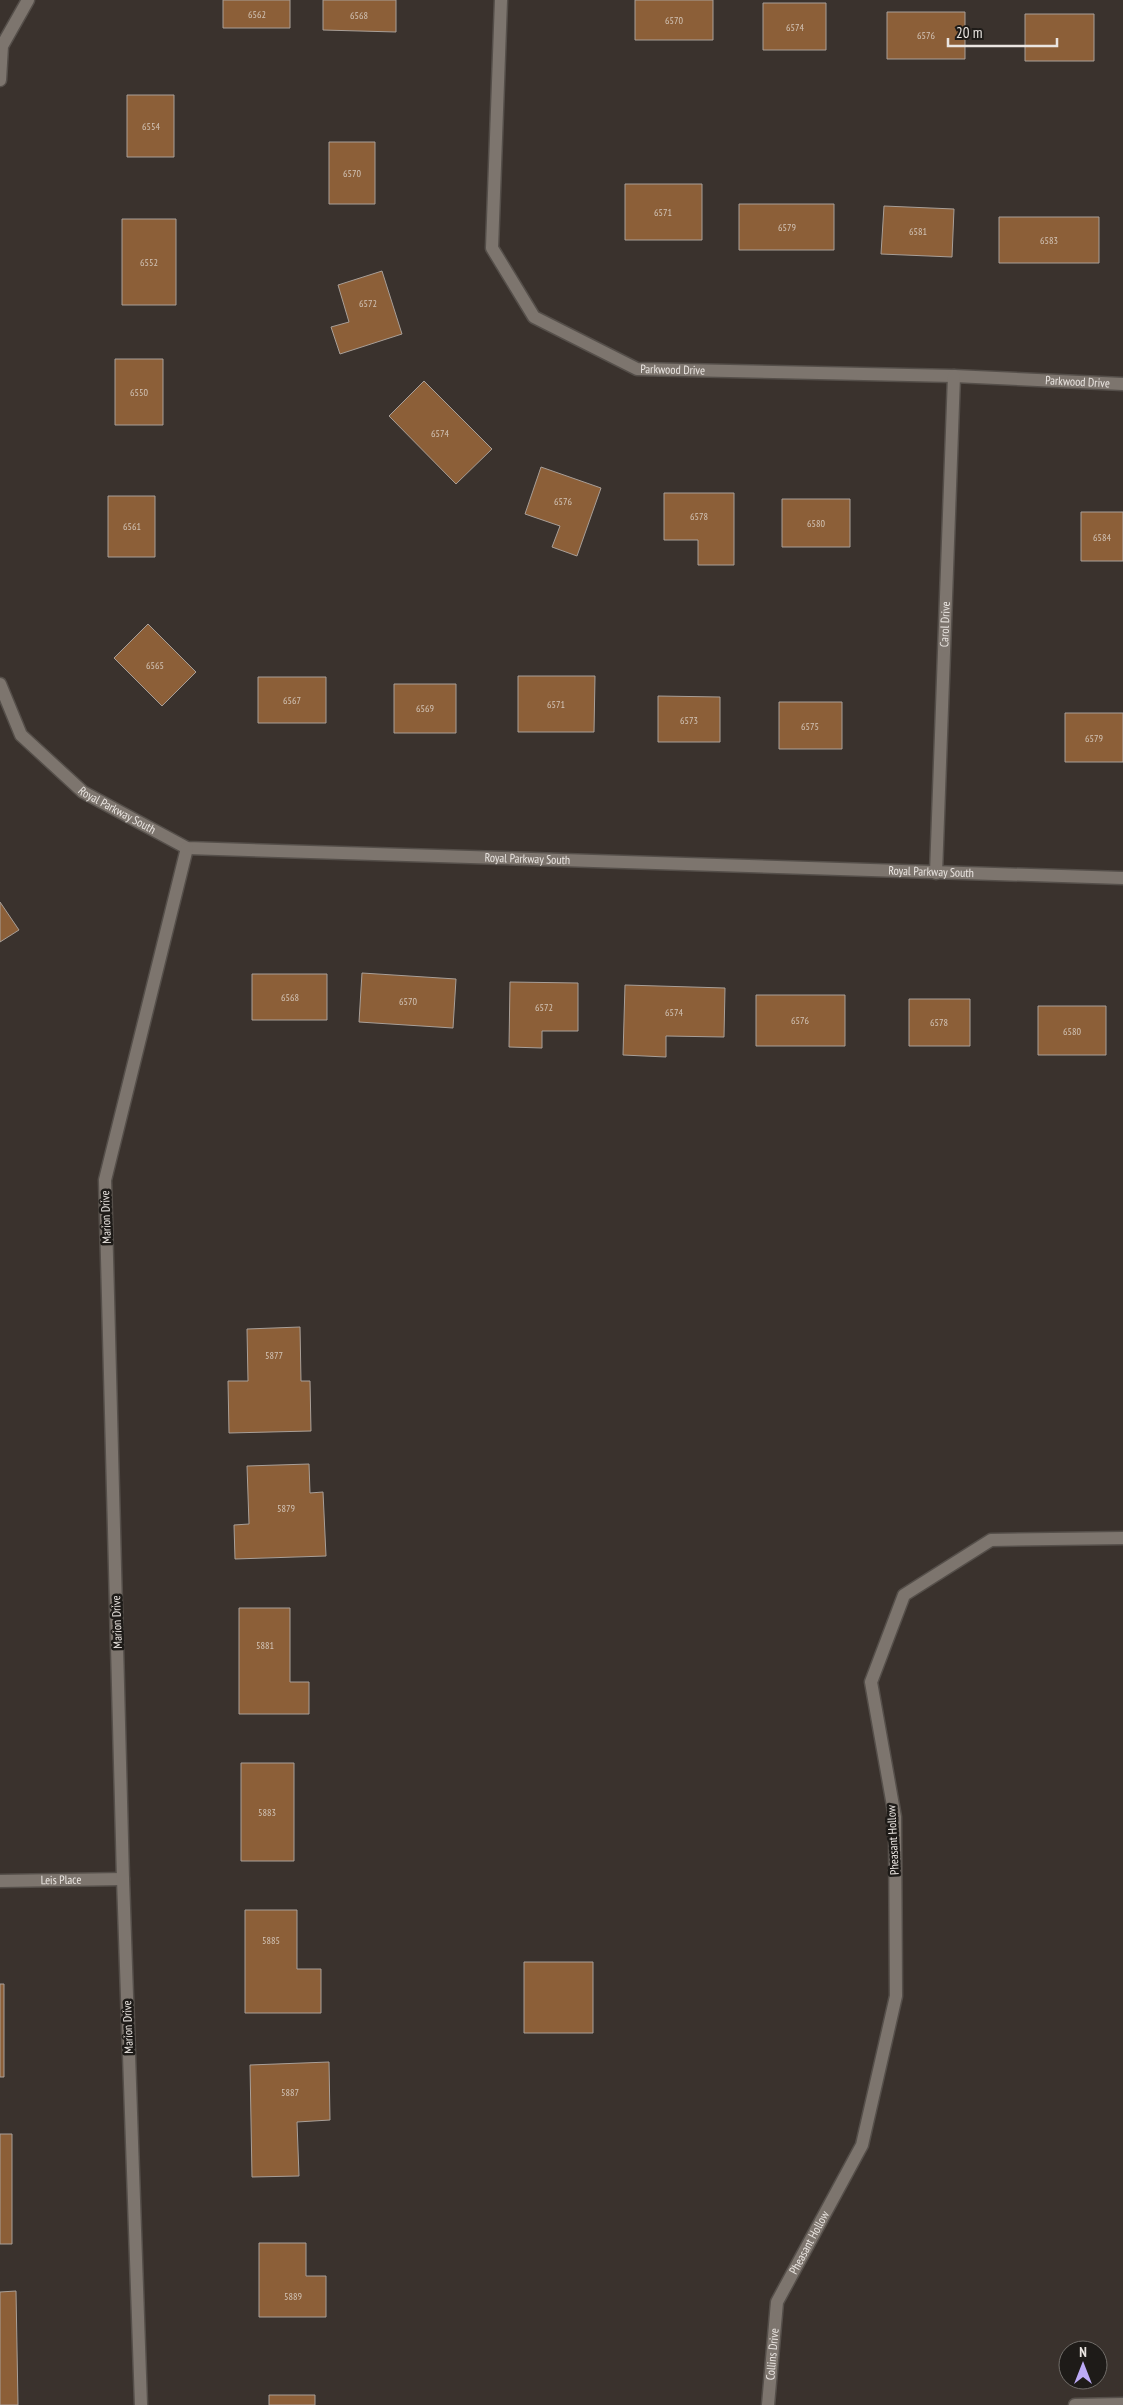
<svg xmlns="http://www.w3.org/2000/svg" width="1123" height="2405" viewBox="0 0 1123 2405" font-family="'PT Sans Narrow',sans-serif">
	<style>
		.building { fill: #8c5f38; stroke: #a89f98 }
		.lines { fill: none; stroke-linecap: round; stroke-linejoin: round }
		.minor-casing { stroke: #554f4a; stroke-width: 15 }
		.minor { stroke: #7d756e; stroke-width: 12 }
		.labels { text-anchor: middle; stroke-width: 5; stroke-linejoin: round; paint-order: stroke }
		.number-label { font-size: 10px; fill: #d2c4b7 }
		.street-label { font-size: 12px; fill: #eae5e1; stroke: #1e1b18 }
	</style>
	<rect width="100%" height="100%" fill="#3a322d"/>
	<path class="building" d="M223,0h67v28h-67z
		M323,0h73v32l-73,-2z
		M635,0h78v40h-78z
		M763,3h63v47h-63z
		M887,12h78v47h-78z
		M1025,14h69v47h-69z
		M127,95h47v62h-47z
		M329,142h46v62h-46z
		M625,184h77v56h-77z
		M739,204h95v46h-95z
		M884,206l70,3 -2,48 -71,-3z
		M999,217h100v46h-100z
		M122,219h54v86h-54z
		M382,271l20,63 -62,20 -9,-27 18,-5 -11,-37z
		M115,359h48v66h-48z
		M424,381l68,68 -36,35 -67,-68z
		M541,467l60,21 -24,68 -25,-9 8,-21 -35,-12z
		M664,493h70v72h-36v-25h-34z
		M108,496h47v61h-47z
		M782,499h68v48h-68z
		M1081,512h42v49h-42z
		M148,624l48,48 -34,34 -48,-48z
		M518,676h77l-1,56h-76z
		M258,677h68v46h-68z
		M394,684h62v49h-62z
		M658,696l62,1v45h-62z
		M779,702h63v47h-63z
		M1065,713h58v49h-58z
		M0,902l19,28 -19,12z
		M362,973l94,6 -3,49 -94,-6z
		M252,974h75v46h-75z
		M510,982l68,1v48h-36v17l-33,-1z
		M625,985l100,3 -1,49 -58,-1v21l-43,-2z
		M756,995h89v51h-89z
		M909,999h61v47h-61z
		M1038,1006h68v49h-68z
		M300,1327l1,54h9l1,50 -82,2 -1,-52h20l-1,-52z
		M309,1464l1,29 13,-1 3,64 -91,3 -1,-34 15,-1 -2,-58z
		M239,1608h51v74h19v32h-70z
		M241,1763h53v98h-53z
		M245,1910h52v59h24v44h-76z
		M524,1962h69v71h-69z
		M0,1984h4v93h-4z
		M329,2062l1,58 -33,2 2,54 -47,1 -2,-112z
		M0,2134h12v110h-12z
		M259,2243h47v33h20v41h-67z
		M16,2291l2,114h-18v-113z
		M269,2395h46v10h-46z"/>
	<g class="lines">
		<g class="minor-casing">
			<g id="minor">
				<path id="s1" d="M501,0l-9,248 42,69 103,52 317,7 169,8"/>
				<path d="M0,80l2,-34 26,-46"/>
				<path id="s2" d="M0,684l21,51 62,57 104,56 936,30"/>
				<path id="s3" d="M936,873l18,-497"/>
				<path id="s4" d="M0,1881l123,-2"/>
				<path d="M141,2405l-18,-526 -18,-699 82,-332"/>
				<path id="s5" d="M768,2405l9,-103 85,-157 34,-149 -1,-179 -24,-135 33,-87 87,-55 132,-2"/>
				<path d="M1075,2405l48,-1"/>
			</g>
		</g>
		<use href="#minor" class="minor"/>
	</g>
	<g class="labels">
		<g class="number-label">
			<text x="257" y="18">6562</text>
			<text x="359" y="19">6568</text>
			<text x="674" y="24">6570</text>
			<text x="795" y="31">6574</text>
			<text x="926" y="39">6576</text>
			<text x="151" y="130">6554</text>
			<text x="352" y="177">6570</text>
			<text x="663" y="216">6571</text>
			<text x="787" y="231">6579</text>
			<text x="918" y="235">6581</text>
			<text x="1049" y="244">6583</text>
			<text x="149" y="266">6552</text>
			<text x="368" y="307">6572</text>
			<text x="139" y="396">6550</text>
			<text x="440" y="437">6574</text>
			<text x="563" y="505">6576</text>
			<text x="699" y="520">6578</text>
			<text x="816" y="527">6580</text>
			<text x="132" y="530">6561</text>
			<text x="1102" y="541">6584</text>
			<text x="155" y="669">6565</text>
			<text x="292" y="704">6567</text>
			<text x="556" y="708">6571</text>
			<text x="425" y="712">6569</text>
			<text x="689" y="724">6573</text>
			<text x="810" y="730">6575</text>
			<text x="1094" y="742">6579</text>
			<text x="290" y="1001">6568</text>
			<text x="408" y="1005">6570</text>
			<text x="544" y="1011">6572</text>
			<text x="674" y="1016">6574</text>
			<text x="800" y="1024">6576</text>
			<text x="939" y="1026">6578</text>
			<text x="1072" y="1035">6580</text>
			<text x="274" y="1359">5877</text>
			<text x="286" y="1512">5879</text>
			<text x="265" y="1649">5881</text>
			<text x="267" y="1816">5883</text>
			<text x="271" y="1944">5885</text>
			<text x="290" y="2096">5887</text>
			<text x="293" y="2300">5889</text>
		</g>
		<g class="street-label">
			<text dy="4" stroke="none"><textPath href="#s1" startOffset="480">Parkwood Drive</textPath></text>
			<text dy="4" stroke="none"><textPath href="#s1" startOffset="885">Parkwood Drive</textPath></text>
			<text dy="4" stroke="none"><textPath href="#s3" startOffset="249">Carol Drive</textPath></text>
			<text dy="4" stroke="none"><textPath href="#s2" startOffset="178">Royal Parkway South</textPath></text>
			<text dy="4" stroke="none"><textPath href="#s2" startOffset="598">Royal Parkway South</textPath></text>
			<text dy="4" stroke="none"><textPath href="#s2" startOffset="1002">Royal Parkway South</textPath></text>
			<text transform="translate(106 1217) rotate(-92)" y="4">Marion Drive</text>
			<text transform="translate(117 1622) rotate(-92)" y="4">Marion Drive</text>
			<text transform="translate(893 1840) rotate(-93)" y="4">Pheasant Hollow</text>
			<text dy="4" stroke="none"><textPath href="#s4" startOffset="61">Leis Place</textPath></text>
			<text transform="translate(128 2027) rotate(-92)" y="4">Marion Drive</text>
			<text dy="4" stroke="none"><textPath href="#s5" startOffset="171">Pheasant Hollow</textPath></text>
			<text dy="4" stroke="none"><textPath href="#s5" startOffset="51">Collins Drive</textPath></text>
		</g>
	</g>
	<g transform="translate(1083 2365)"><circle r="24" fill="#1e1b18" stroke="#706c68"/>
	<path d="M0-4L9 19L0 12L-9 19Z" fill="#bcaaf6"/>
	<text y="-8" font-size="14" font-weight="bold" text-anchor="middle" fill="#eae5e1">N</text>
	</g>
	<path d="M948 38v8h109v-8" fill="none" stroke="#eae5e1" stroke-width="2.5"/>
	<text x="956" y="38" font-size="15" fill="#eae5e1" stroke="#1e1b18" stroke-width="4" paint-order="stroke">20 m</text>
</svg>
